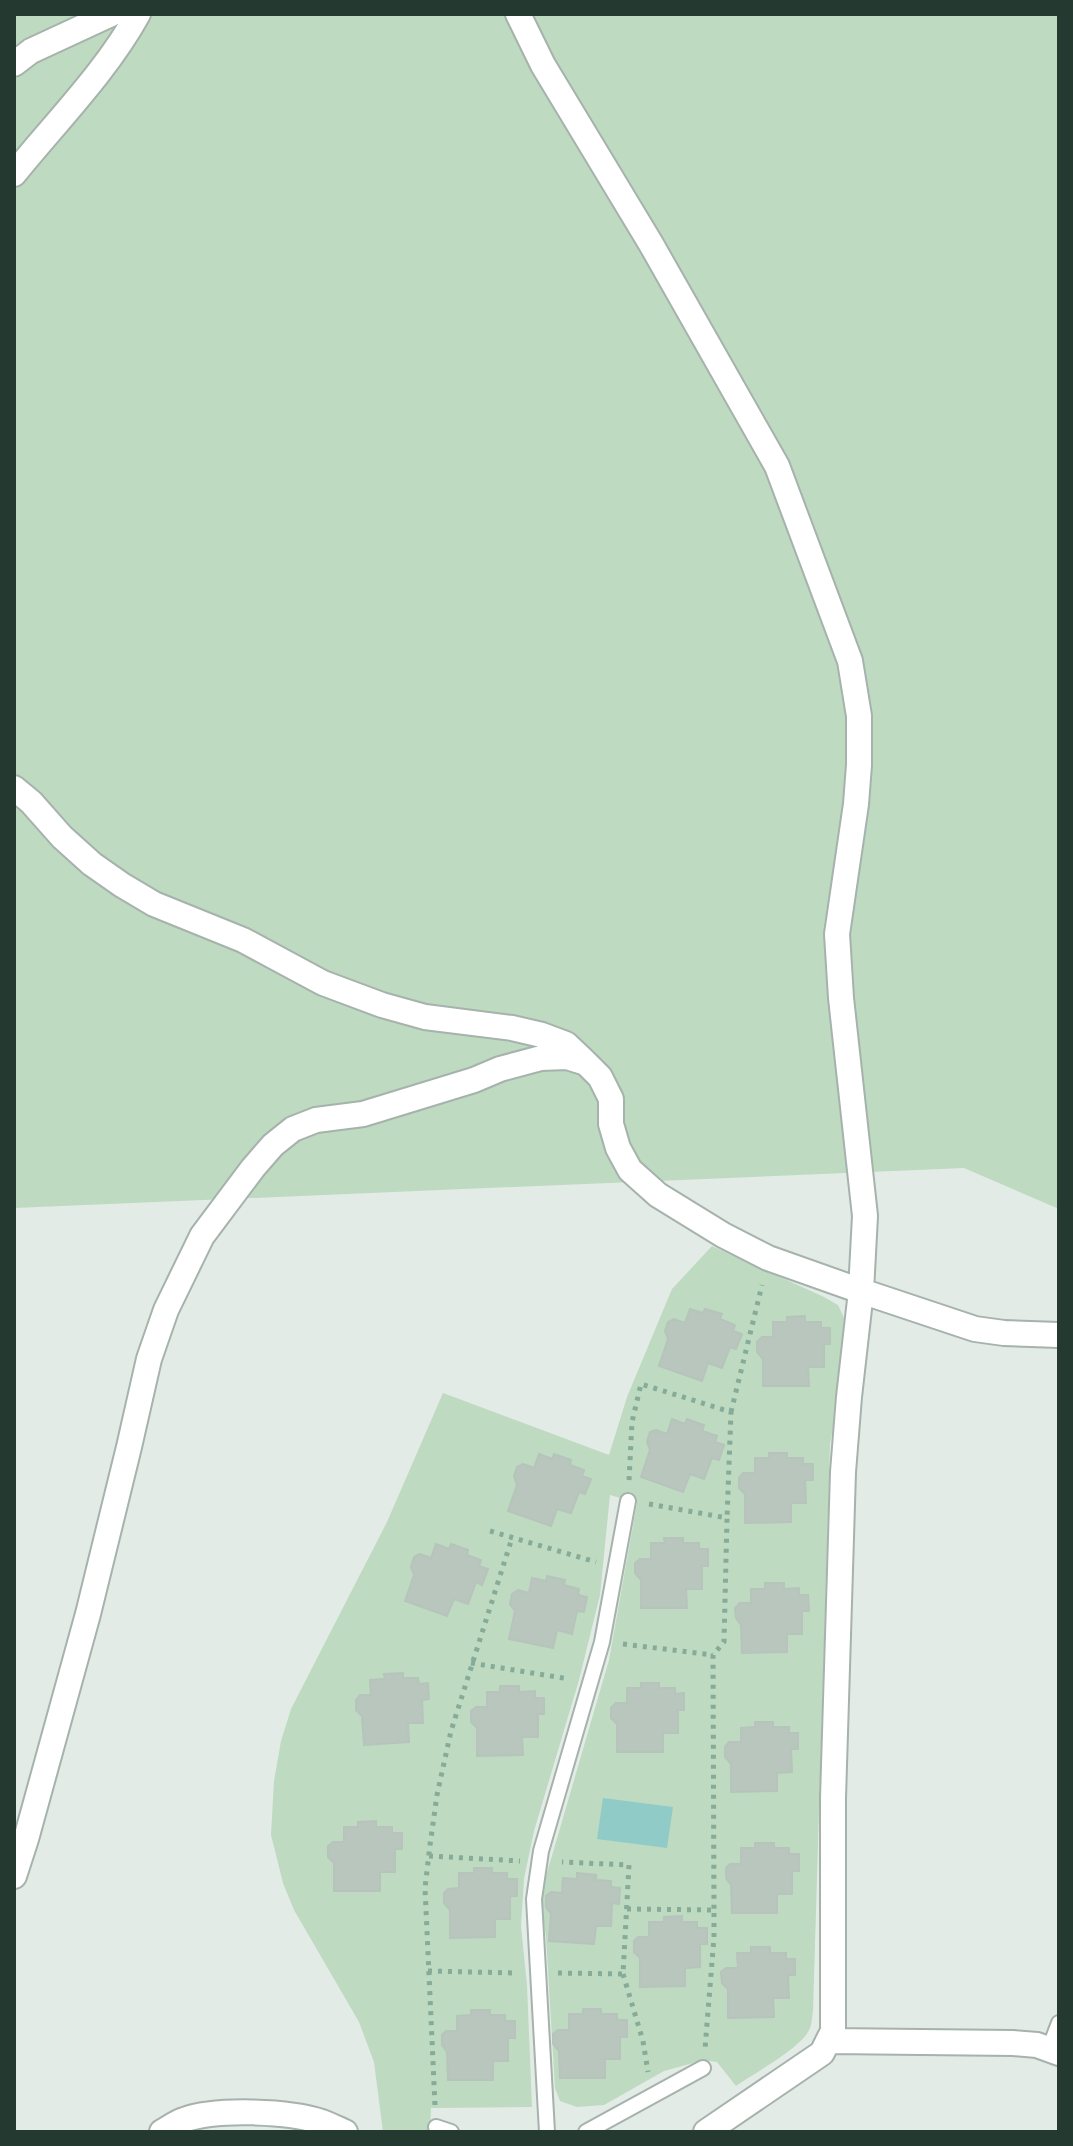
<svg xmlns="http://www.w3.org/2000/svg" width="1073" height="2146" viewBox="0 0 1073 2146" font-family="Quicksand,sans-serif">
	<style>
		.green { fill: #bedac0 }
		.water { fill: #90cbc8 }
		.building { fill: #b8c6be; stroke: #b6c4bb; stroke-width: 2 }
		.lines { fill: none; stroke-linecap: round; stroke-linejoin: round }
		.service-casing { stroke: #a6b2ac; stroke-width: 18 }
		.minor-casing { stroke: #a6b2ac; stroke-width: 28 }
		.path { stroke: #86ab99; stroke-width: 5; stroke-dasharray: 4 6; stroke-linecap: butt }
		.service { stroke: #fff; stroke-width: 14 }
		.minor { stroke: #fff; stroke-width: 24 }
	</style>
	<rect width="100%" height="100%" fill="#e3ebe6"/>
	<path class="green" d="M14,14h1045v1195l-95,-41 -950,40z
		M712,1246l112,51 14,8 6,13 -9,100 -5,25 -17,568c-1,6 -1,14 -4,19 -8,18 -56,44 -73,56l-19,-24 -13,-2 -40,11 -60,34 -27,2 -17,-6 -5,-13 -9,-151 -5,-33 1,-14 67,-230 28,-157 -27,-8 -10,100 -21,85 -45,151 -10,48 -3,47 6,59 5,122 -101,1 -1,24h-47l-9,-70 -15,-40 -65,-112 -11,-27 -12,-48 3,-54 7,-40 10,-32 96,-187 56,-129 166,62 18,-58 45,-108z"/>
	<path class="water" d="M603,1798l70,9 -6,41 -70,-9z"/>
	<path class="building" d="M690,1309l13,4 2,-4 17,5 -2,5 15,6 -2,6 9,3 -6,15 -6,-2 -8,21 -14,-5 -6,18 -43,-15 9,-27 -3,-8 3,-9 6,-3 11,4z
		M805,1316v6h16v6h9v16h-6v23h-16l1,19h-46v-27l-6,-7v-10l5,-5h11v-15h14v-5z
		M672,1419l13,5 2,-5 17,6 -2,6 15,5 -2,6 9,3 -5,15 -7,-2 -8,21 -14,-5 -7,18 -42,-15 9,-27 -3,-8 3,-10 6,-2 11,4z
		M769,1453h18v5h16v6h10v16h-8l1,23h-15v19l-46,1v-29l-6,-6v-10l4,-5h12v-15h14z
		M539,1454l13,5 2,-5 17,6 -1,5 14,5 -2,6 9,3 -6,15 -6,-2 -8,21 -14,-4 -6,17 -43,-15 9,-26 -3,-9 3,-9 6,-3 11,4z
		M664,1538h19v5h16v6h9v17h-6v23h-16l1,19h-46v-28l-6,-7v-10l5,-4h11v-16h14z
		M436,1544l13,5 2,-5 17,6 -1,5 14,5 -2,6 9,3 -6,16 -6,-3 -8,22 -14,-5 -7,17 -42,-15 9,-26 -3,-8 3,-10 6,-3 11,4z
		M547,1576l18,4 -1,5 15,4 -1,6 9,2 -3,15 -7,-1 -5,23 -15,-4 -4,18 -44,-9 6,-28 -5,-7 2,-10 6,-4 11,3 3,-15 14,3z
		M765,1583h19v6l15,-1v7h9l1,16h-7v23h-15v18l-45,1 -1,-28 -5,-7 -1,-10 5,-5h11v-14h14z
		M403,1673v5h15l1,6 9,-1 1,16 -7,1 1,23h-15l1,19 -45,3 -2,-29 -6,-6v-10l4,-5h11l-1,-15 15,-1 -1,-5z
		M641,1683h18v5h16v6l9,-1v17h-6v23h-15v19h-46v-28l-6,-6v-10l5,-5h11v-15h14z
		M500,1686h19v6l16,-1v7h9v16h-6v23h-16l1,18 -46,1v-28l-6,-6v-11l5,-4h11v-15h13z
		M755,1722h18v5h16v6h9v16h-7l1,23 -15,1v18l-46,1v-28l-6,-7v-10l4,-5h12v-14l14,-1z
		M376,1821v6h16v6h10v16h-7v23h-15v19h-46v-28l-6,-6v-11l5,-4h11v-15h14v-5z
		M755,1843h19v5h15v6h10v17h-7v23h-15v19h-45l-1,-28 -5,-7v-10l4,-4h11v-16h14z
		M474,1868h18v5h15v6h10v17h-7v23h-15v18l-45,1v-28l-6,-7v-10l4,-4 11,-1v-15h15z
		M577,1873l19,2v5l15,1v6l9,1 -1,16 -7,-1 -1,23h-15l-2,18 -45,-3 2,-27 -5,-7v-11l5,-4 11,1 1,-15 14,1z
		M682,1916v6h15v6h10v16h-7v23l-15,1v18l-45,1v-29l-6,-6v-11l4,-4h11v-15h15v-5z
		M751,1947h19v6h16v6h9v16h-7l1,23h-16l1,19 -46,1v-29l-6,-6 -1,-11 5,-4h12l-1,-15h14z
		M583,2009h18v5h16v6h10v17h-7v22h-15v19h-45l-1,-27 -6,-7v-10l5,-4h11v-16h14z
		M471,2010h19v5h15v6h10v17h-7v23h-15v19h-45l-1,-28 -5,-7v-10l4,-4h11v-15l14,-1z"/>
	<g class="lines">
		<g class="service-casing">
			<path id="service" d="M1049,2049l10,-26
				M436,2127l15,5
				M547,2132l-13,-233 7,-48 61,-209 26,-141
				M586,2132l117,-64"/>
		</g>
		<g class="minor-casing">
			<path id="minor" d="M14,64l17,-13 80,-37
				M14,174c42,-52 92,-102 124,-160
				M14,788l17,14 31,35 30,27 30,21 32,19 89,36 80,43 59,22 43,12 87,11 30,7 24,9 18,17
				M14,1876l12,-37 62,-225 41,-167 20,-88 17,-49 36,-74 51,-68 20,-23 20,-16 23,-9 47,-6 111,-34 26,-11 41,-11 26,-1 19,6 14,14 11,22v25l7,24 12,22 28,25 65,40 45,23 93,33 4,-75 -24,-218 -4,-64 19,-130 3,-39v-49l-9,-55 -73,-195 -126,-222 -108,-179 -25,-51
				M830,2041l183,2 24,2 22,8
				M162,2132c7,-4 15,-10 22,-12 32,-12 106,-9 138,2 8,3 16,7 23,10
				M706,2132l116,-79 11,-22v-233l10,-326 6,-75 12,-106 114,38 29,4 55,2"/>
		</g>
		<path class="path" d="M731,1412l31,-127
			M629,1480l3,-58 9,-38 90,28 -4,106
			M649,1504l78,14 -3,124 -11,13 1,255
			M490,1531l106,31
			M623,1644l90,11
			M471,1663l98,16
			M429,1856l91,5
			M627,1909l87,1v27l-9,112
			M428,1971l88,2
			M558,1973l65,1 6,-109 -67,-3
			M623,1974l20,67 5,31
			M435,2105l-10,-217 5,-43 7,-50 14,-64 61,-193"/>
		<use href="#service" class="service"/>
		<use href="#minor" class="minor"/>
	</g>
	<rect width="1073" height="2146" fill="none" stroke="#243a30" stroke-width="32"/>
</svg>
